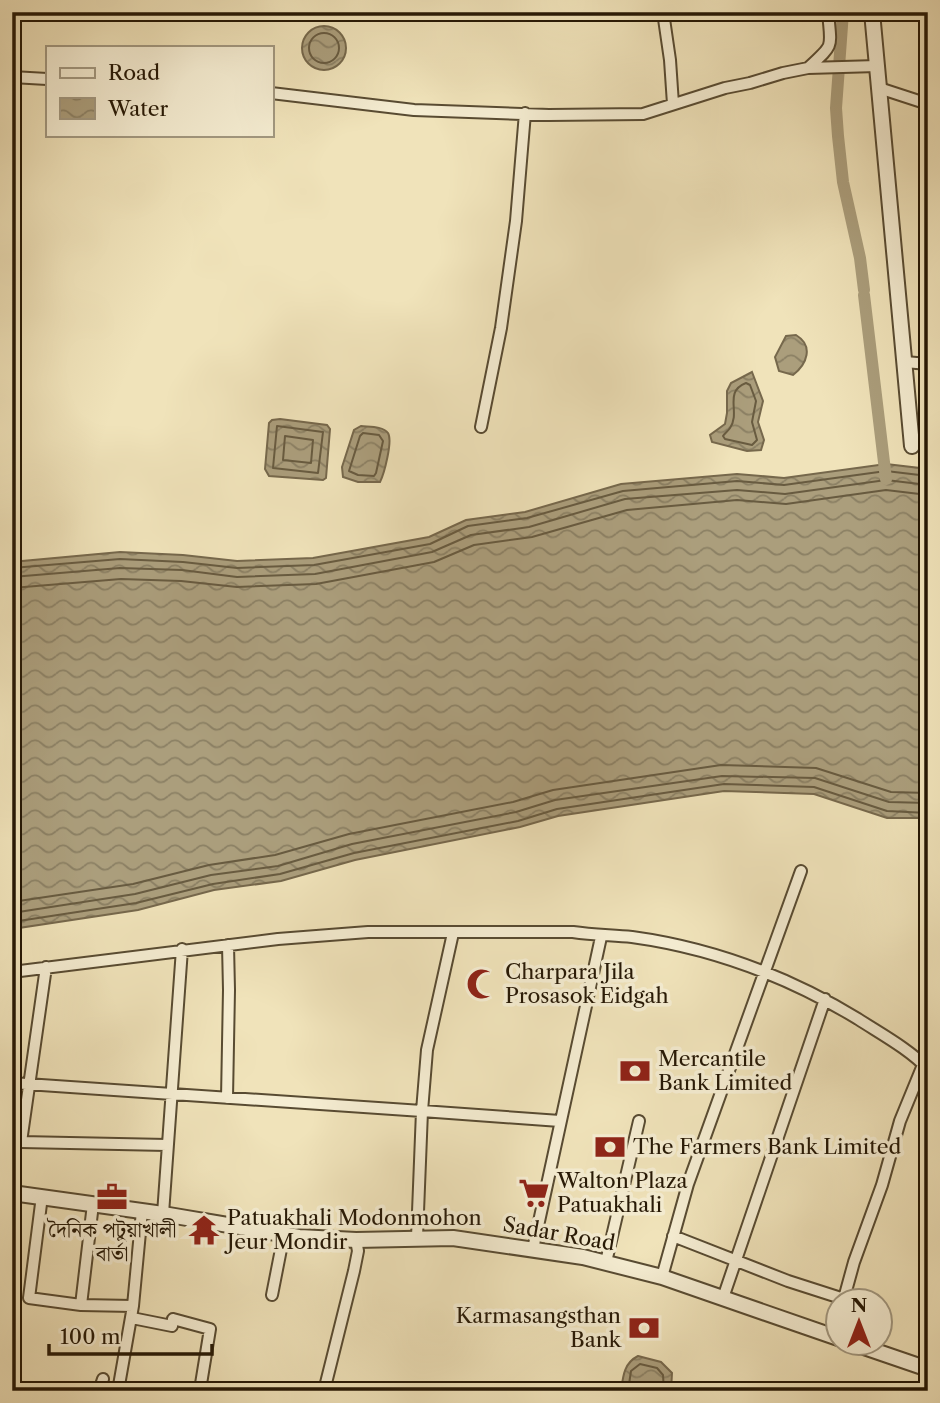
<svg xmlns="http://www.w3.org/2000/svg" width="940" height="1403" viewBox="0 0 940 1403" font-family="'Libre Caslon Text','Noto Serif Bengali',serif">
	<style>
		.water { fill: url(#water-waves); stroke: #76684c; stroke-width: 2 }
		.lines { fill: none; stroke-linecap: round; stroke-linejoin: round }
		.shore { stroke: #685b40; stroke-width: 2 }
		.canal { stroke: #ab9e7c; stroke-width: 12 }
		.minor-casing { stroke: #584b32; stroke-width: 14 }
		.tertiary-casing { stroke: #584b32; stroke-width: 18 }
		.minor { stroke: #f5edd2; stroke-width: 10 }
		.tertiary { stroke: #f5edd2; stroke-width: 14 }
		.labels { text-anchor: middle; stroke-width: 7; stroke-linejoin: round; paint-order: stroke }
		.poi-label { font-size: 21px; fill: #261805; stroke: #f5edd2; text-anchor: start }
		.street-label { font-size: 21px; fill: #261805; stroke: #f5edd2 }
	</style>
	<defs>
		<pattern id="water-waves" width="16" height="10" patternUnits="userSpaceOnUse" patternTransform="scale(1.75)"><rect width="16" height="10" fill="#ab9e7c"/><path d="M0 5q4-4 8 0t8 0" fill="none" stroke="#8b8064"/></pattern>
	</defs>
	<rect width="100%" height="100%" fill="#f0e3ba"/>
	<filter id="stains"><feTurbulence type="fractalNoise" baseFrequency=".00286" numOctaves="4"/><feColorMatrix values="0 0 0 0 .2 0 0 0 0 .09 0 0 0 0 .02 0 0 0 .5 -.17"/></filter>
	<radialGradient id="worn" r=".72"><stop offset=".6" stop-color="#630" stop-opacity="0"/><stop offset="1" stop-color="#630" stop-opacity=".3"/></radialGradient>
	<path class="water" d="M302 48a22 22 0 1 1 44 0a22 22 0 1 1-44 0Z
		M796,335c18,11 11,29 -3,40l-14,-4 -4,-14 11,-21z
		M752,372l11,29 -5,21 6,18 -3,10 -14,1 -35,-9 -2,-7 15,-11 2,-11v-22l4,-8z
		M280,419l47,6 3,4 -4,49 -3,2 -54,-4 -4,-7 4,-46 3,-3z
		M361,426c8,1 22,0 27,7 5,8 -4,41 -8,49h-22l-15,-5 -1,-10 12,-37z
		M886,464l42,5v351l-6,-2h-35l-73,-24 -90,-3 -166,25 -38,11 -165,33 -74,21 -67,9 -76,20 -126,19v-367l108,-10 63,3 54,6 76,-3 116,-21 37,-17 59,-8 96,-28 116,-10 47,4z
		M638,1356l23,6 11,11 -1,18h-50c2,-15 3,-28 17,-35z"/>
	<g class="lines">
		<path class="shore" d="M309 48a15 15 0 1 1 30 0a15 15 0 1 1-30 0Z
			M746,383l4,2 6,16 -4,21 5,18 -5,5 -27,-6 -2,-3c2,-3 5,-5 7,-8 11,-16 -7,-36 16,-45z
			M277,426l46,6 -5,41 -45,-5z
			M363,433l16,2 4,6 -7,32 -2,3 -16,-1 -9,-4 11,-35z
			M285,436l28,4 -2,23 -28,-3z
			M12,568l108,-9 63,3 54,6 77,-3 116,-21 38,-18 59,-8 96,-27 114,-10 47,4 102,-14 42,5
			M12,577l108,-9 62,2 55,7 78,-3 117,-22 39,-17 58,-8 96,-28 112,-9 48,4 101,-14 42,5
			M12,588l109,-9 60,2 56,6 79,-3 118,-22 40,-17 58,-8 95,-27 110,-10 49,4 100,-14 42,5
			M12,902l121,-18 76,-19 66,-10 74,-21 164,-32 40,-12 168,-25 95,3 75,24 37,1
			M12,913l123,-19 76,-19 67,-9 74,-22 164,-32 39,-12 167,-24 93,2 74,24 39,1
			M12,922l124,-19 77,-19 67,-10 74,-21 164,-32 39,-12 167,-25 90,3 73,24 41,2
			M628,1391l3,-20 9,-7 17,4 6,7 1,16"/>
		<path class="canal" d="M843,12l-7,96 2,28 5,46 17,76 4,32
			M864,295l22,184"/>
		<g class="minor-casing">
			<path id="minor" d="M663,12l7,48 3,44
				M808,68c27,-25 23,-19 20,-56
				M12,77l35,2
				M879,88l49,16
				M271,93l143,17 135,5 94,-1 82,-26 25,-5 33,-10 25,-5 69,-2
				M905,362l23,2
				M481,427l20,-99 15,-107 9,-108
				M46,967l-25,175 146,3
				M12,972l266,-33 90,-7h205c20,3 39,3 59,5 80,11 157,40 226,82 23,15 51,30 70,50
				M12,1083l410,28 5,-61 26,-117
				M227,1098l2,-108 -1,-45
				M42,1196l-13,102 52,7 52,1
				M163,1214l19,-265
				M673,1236l115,45 56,18
				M417,1237l5,-126 138,10
				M533,1249l68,-312
				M606,1262l33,-141
				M662,1277l26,-93 113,-313
				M272,1295l12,-61
				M723,1298l102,-299
				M843,1302l11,-40 28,-77 18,-64 23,-56
				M81,1305l12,-101
				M132,1318l40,8 1,-7 37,10 -10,61 -23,-1v2
				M830,1335l8,-22
				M99,1391l4,-12
				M118,1391l15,-85 9,-95
				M324,1391l30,-120 4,-20 -2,-11"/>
		</g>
		<g class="tertiary-casing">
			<path id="tertiary" d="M872,12l40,434
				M12,1193l151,21 136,23 57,3 97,-2 130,19 79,20 176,61
				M855,1344l73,25"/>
		</g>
		<use href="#minor" class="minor"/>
		<use href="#tertiary" class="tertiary"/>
	</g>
	<defs>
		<g id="mosque-bare" transform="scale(2.415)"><path d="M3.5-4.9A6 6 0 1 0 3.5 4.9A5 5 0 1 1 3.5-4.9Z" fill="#8f2418" stroke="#f5edd2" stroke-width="2.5" paint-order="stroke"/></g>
		<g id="bank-bare" transform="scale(2.415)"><path d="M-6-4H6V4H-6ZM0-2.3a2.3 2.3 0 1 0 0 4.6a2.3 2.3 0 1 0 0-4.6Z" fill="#8f2418" stroke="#f5edd2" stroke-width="2.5" paint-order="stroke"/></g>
		<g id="supermarket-bare" transform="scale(2.415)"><path d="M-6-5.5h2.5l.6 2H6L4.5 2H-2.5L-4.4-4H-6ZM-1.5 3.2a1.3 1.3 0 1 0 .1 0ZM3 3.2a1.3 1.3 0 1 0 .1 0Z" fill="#8f2418" stroke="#f5edd2" stroke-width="2.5" paint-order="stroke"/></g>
		<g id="office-bare" transform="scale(2.415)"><path d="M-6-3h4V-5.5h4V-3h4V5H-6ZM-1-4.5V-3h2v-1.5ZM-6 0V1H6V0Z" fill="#8f2418" stroke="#f5edd2" stroke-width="2.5" paint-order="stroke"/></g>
		<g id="temple-bare" transform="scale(2.415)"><path d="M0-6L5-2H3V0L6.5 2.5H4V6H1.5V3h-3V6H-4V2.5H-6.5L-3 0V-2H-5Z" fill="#8f2418" stroke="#f5edd2" stroke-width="2.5" paint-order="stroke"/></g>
	</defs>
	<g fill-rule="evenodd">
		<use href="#mosque-bare" x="482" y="984"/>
		<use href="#bank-bare" x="635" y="1071"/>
		<use href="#bank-bare" x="610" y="1147"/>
		<use href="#supermarket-bare" x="534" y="1193"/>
		<use href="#office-bare" x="112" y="1197"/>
		<use href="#temple-bare" x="204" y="1230"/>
		<use href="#bank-bare" x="644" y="1328"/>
	</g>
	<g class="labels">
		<g class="poi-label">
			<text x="505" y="979">Charpara Jila<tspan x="505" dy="24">Prosasok Eidgah</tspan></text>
			<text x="658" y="1066">Mercantile<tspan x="658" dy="24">Bank Limited</tspan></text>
			<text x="633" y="1154">The Farmers Bank Limited</text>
			<text x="557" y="1188">Walton Plaza<tspan x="557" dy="24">Patuakhali</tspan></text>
			<text x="227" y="1225">Patuakhali Modonmohon<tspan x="227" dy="24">Jeur Mondir</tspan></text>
			<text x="112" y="1237" text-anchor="middle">দৈনিক পটুয়াখালী<tspan x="112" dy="24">বার্তা</tspan></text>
			<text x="621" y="1323" text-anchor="end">Karmasangsthan<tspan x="621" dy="24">Bank</tspan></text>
		</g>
		<g class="street-label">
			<text transform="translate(559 1234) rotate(10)" y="7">Sadar Road</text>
		</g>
	</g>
	<rect width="940" height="1403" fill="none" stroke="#f0e3ba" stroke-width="42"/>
	<rect x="14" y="14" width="912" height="1375" fill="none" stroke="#261805" stroke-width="3.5"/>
	<rect x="21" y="21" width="898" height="1361" fill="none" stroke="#261805" stroke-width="2"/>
	<rect x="46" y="46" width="228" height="91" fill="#f5edd2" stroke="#a29880" stroke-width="2"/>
	<rect x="60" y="68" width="35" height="10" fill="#f5edd2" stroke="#a29880" stroke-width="2"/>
	<text x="108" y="80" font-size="21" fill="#261805">Road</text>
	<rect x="60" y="98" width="35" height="21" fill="url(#water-waves)" stroke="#a29880" stroke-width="2"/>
	<text x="108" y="116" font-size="21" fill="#261805">Water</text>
	<g transform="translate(859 1322)"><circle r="33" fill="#f5edd2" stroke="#a29880" stroke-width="2"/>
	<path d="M0-5L12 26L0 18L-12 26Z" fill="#8f2418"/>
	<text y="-10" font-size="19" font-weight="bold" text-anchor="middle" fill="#261805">N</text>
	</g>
	<path d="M49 1344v10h163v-10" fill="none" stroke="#261805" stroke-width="3.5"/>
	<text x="60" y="1344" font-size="21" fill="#261805" stroke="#f5edd2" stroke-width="5" paint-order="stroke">100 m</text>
	<rect width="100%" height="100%" filter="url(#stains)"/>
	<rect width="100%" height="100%" fill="url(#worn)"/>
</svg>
